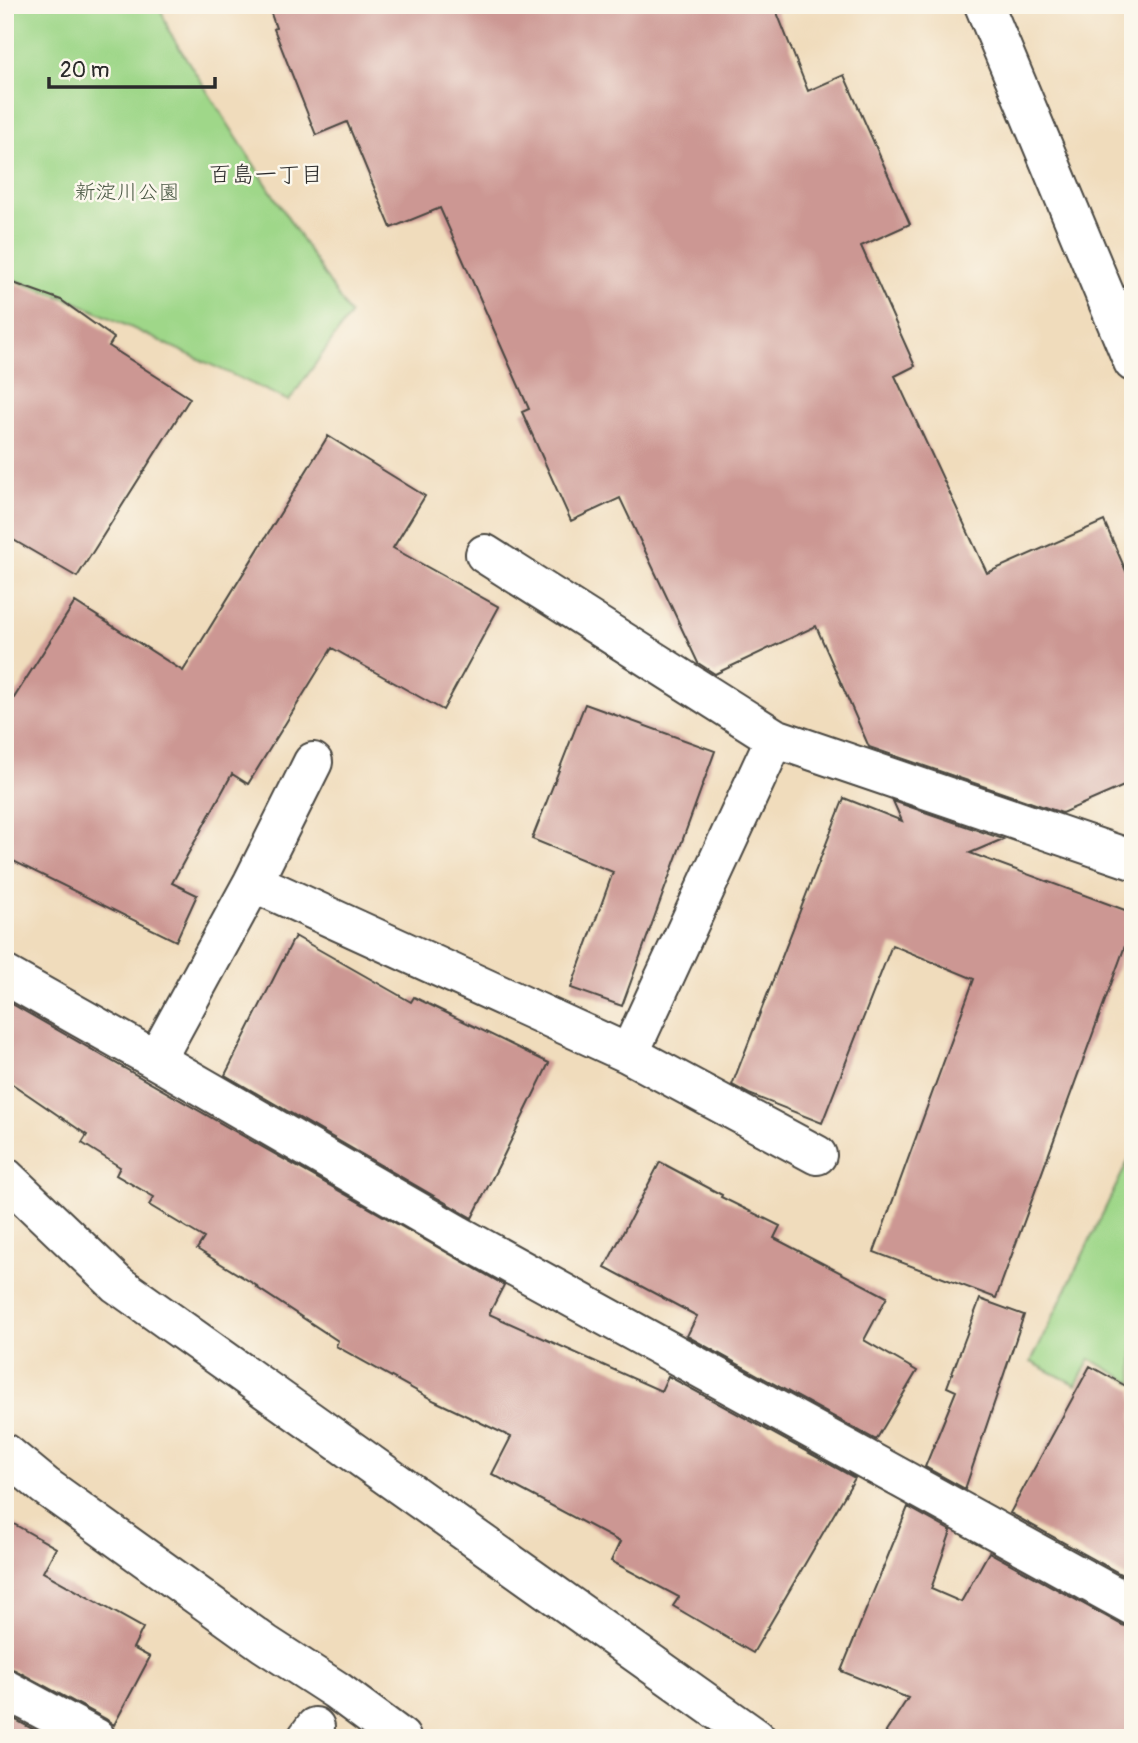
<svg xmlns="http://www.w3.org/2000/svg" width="1138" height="1743" viewBox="0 0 1138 1743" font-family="Pangolin,'Klee One',sans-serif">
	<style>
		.green { fill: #9fd789; stroke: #65815a; stroke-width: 2 }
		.building { fill: #cc9793 }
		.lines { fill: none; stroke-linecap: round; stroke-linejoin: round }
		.minor-casing { stroke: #494641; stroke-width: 42 }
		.minor { stroke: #fff; stroke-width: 38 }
		.labels { text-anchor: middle; stroke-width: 5; stroke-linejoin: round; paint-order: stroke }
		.park-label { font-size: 21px; fill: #485642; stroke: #fbf7ec }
		.neighbourhood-label { font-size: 23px; fill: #2b2b2b; stroke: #fbf7ec }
	</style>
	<rect width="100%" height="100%" fill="#fbf7ec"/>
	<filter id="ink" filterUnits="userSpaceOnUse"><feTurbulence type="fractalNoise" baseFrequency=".0143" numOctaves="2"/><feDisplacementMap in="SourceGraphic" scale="14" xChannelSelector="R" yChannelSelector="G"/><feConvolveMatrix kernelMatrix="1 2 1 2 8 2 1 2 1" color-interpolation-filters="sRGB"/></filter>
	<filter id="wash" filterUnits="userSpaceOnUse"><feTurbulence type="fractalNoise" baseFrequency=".00686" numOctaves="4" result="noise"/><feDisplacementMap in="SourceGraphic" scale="28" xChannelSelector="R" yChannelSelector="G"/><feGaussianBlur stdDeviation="1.57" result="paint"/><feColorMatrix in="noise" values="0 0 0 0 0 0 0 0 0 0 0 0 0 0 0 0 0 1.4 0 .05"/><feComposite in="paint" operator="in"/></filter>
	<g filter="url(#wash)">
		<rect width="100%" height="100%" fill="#f0dcbc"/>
		<path class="green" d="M5,5h154l11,28 180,282 -61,86 -211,-98 -73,-26z
			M1133,1151v232l-43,-24 -14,26 -45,-23z"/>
		<g id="blocks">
			<path class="building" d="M268,5h506l34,86 36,-16 66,149 -49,22 54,120 -20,10 92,197 117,-52 29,66v195l-71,31 -193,-66 -53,-121 -101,48 -17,-11 -78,-165 -49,23 -49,-109 7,-3 -89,-201 -49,20 -44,-106 -31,13 -42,-106 2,-1z
				M5,280l56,20 53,38 -5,8 81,52 -113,179 -72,-42z
				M328,436l97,60 -32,52 106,59 -56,103 -111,-62 -84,136 -16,-10 -60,109 25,12 -21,46 -171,-84v-145l70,-110 108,69z
				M585,704l130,47 -93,255 -51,-18 42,-116 -81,-33z
				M844,798l58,23 -9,-20 110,38 -33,14 163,60v11l-137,374 -122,-46 100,-273 -82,-34 -70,178 -73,-29 -17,-9z
				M295,936l116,66 3,-5 135,66 -49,100 -28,55 -247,-143z
				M5,1000l499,285 -15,29 172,77 7,-15 187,102 -102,175 -80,-47 6,-9 -68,-36 9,-19 -128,-68 19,-37 -76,-36 -99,-55 2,-5 -82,-54 1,-1 -60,-37 7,-11 -55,-33 5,-8 -38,-22 4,-8 -38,-24 5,-8 -82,-56z
				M660,1162l62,33 -1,2 59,29 -6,12 113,59 -23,43 53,31 -41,69 -189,-104 10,-20 -92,-49z
				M980,1299l44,16 -59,174 -40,-22 31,-76 -9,-4z
				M1090,1366l43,24v191l-123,-68z
				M908,1507l43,24 -20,58 30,13 28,-50 133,73 11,3v110h-251l26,-40 -67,-27z
				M5,1519l51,29 -13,24 100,56 -10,20 17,9 -36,68 -8,-6 -91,-49 -10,-3z
				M5,1714l44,24h-44z"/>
		</g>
	</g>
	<g filter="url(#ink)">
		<use href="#blocks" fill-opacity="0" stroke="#494641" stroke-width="2"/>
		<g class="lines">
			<g class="minor-casing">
				<path id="minor" d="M984,5l149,357
					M485,554l290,184 358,122
					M253,882l376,172 188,101
					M5,975l151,85 302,175 675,371
					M629,1054l146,-316
					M156,1060l97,-178 60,-120
					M5,1177l112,107 639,454
					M5,1453l40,33 220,158 71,46 65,48
					M5,1689l91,49
					M307,1738l8,-11"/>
			</g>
			<use href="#minor" class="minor"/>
		</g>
	</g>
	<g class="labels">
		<g class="park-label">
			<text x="127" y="199">新淀川公園</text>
		</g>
		<g class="neighbourhood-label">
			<text x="266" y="182">百島一丁目</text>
		</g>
	</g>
	<rect width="1138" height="1743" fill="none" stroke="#fbf7ec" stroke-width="28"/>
	<path d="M49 77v10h166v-10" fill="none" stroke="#2b2b2b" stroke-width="3.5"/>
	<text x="60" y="77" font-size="21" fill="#2b2b2b" stroke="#fbf7ec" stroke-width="5" paint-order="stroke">20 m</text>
</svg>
